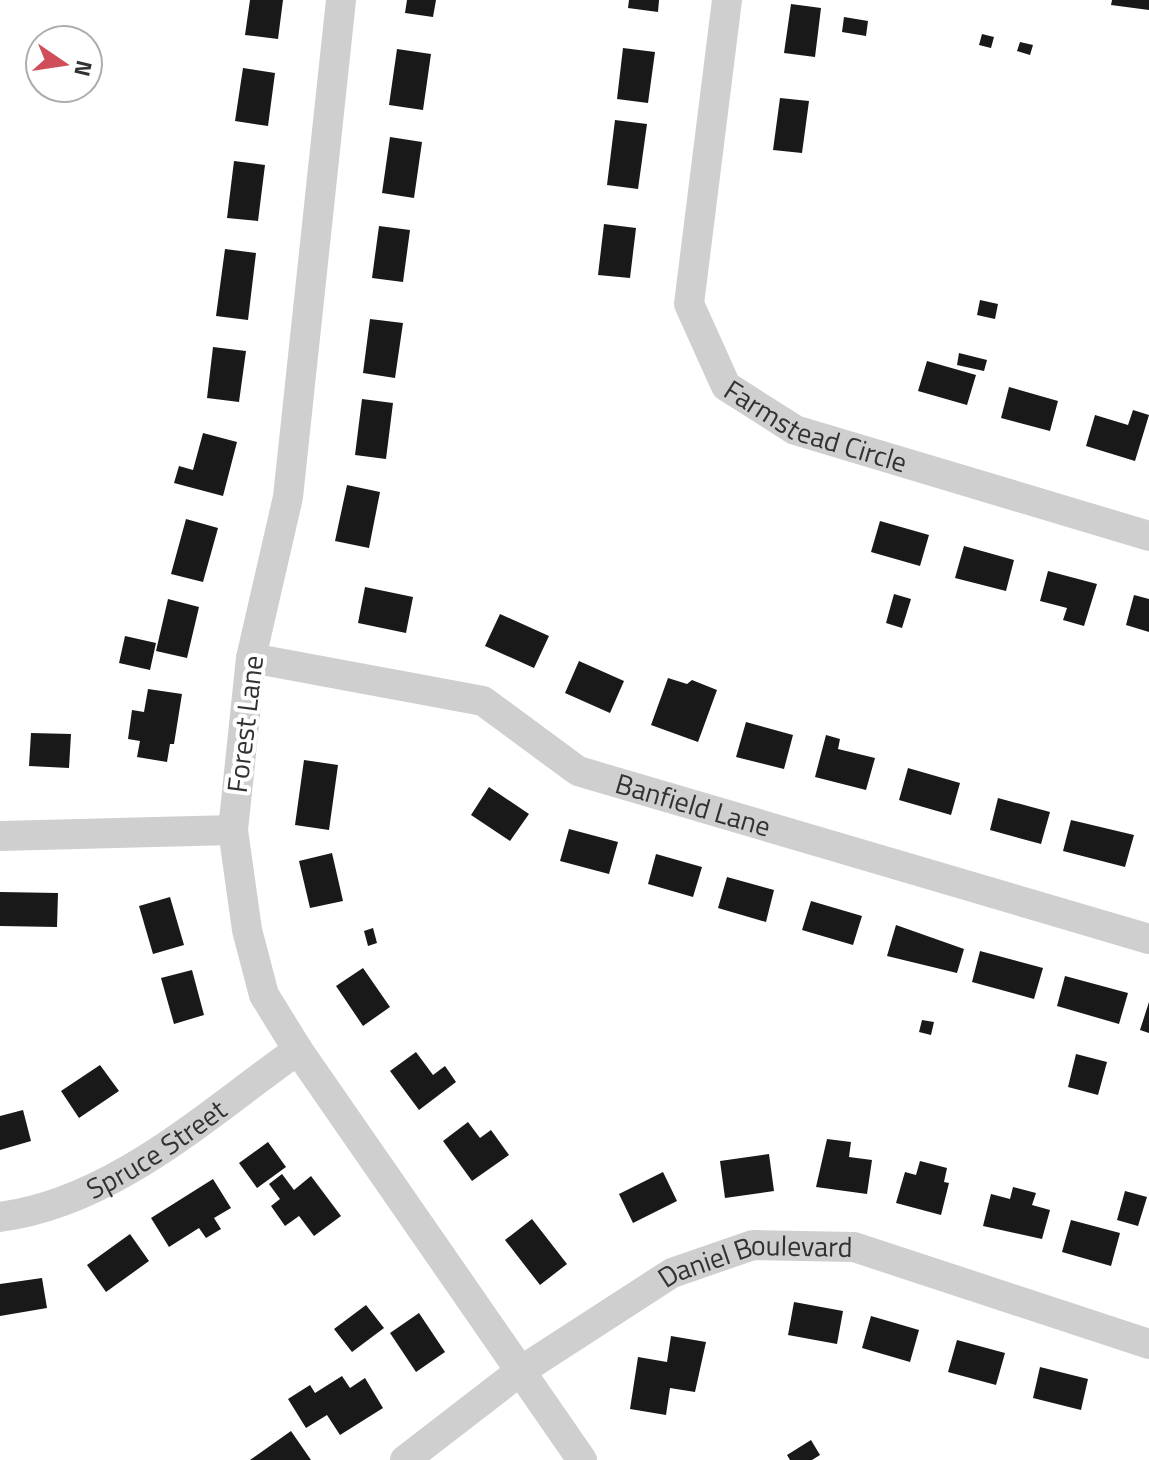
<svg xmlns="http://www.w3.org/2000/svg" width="1149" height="1460" viewBox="0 0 1149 1460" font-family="'Titillium Web',sans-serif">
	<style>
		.building { fill: #191919 }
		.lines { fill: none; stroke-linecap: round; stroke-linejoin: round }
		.street { stroke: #cfcfcf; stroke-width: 30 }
		.labels { text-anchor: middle; stroke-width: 8; stroke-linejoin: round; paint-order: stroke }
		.street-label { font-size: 28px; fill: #323232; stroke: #fff }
	</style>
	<rect width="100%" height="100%" fill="#fff"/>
	<path class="building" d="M250,0h33l-5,39 -33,-4z
		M407,0h29l-3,17 -28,-4z
		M629,0h30l-1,12 -30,-4z
		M1112,0h37v10l-38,-5z
		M791,4l30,4 -6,49 -31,-4z
		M844,17l24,4 -2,15 -24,-4z
		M982,34l12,3 -3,11 -12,-3z
		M1020,42l13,3 -3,10 -13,-4z
		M623,48l32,4 -7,51 -31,-4z
		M397,49l34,5 -8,56 -34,-5z
		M243,68l32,5 -7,53 -33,-5z
		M780,98l29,3 -7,52 -29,-3z
		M615,120l32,4 -9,65 -31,-4z
		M390,137l32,5 -8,56 -32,-5z
		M234,161l31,4 -7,56 -31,-3z
		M604,224l32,4 -6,50 -32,-3z
		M379,226l31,4 -7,52 -31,-4z
		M225,249l31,4 -8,67 -32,-4z
		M980,300l18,4 -3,15 -18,-4z
		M370,319l33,4 -8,55 -32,-5z
		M213,347l33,4 -7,51 -32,-4z
		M959,353l28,7 -3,11 -27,-6z
		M927,361l49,14 -9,30 -49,-14z
		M1009,387l49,14 -8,30 -49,-13z
		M362,399l31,4 -7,56 -31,-4z
		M1133,410l16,5 -14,46 -49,-15 9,-31 33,10z
		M203,433l34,9 -14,54 -49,-13 5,-17 14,4z
		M347,485l33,7 -11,56 -34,-7z
		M186,519l32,9 -15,54 -32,-8z
		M880,521l49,14 -9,31 -49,-14z
		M964,546l50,14 -8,31 -51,-13z
		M1048,571l49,13 -13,42 -21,-6 4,-12 -27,-7z
		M365,587l48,10 -7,36 -48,-10z
		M894,594l17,5 -9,29 -16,-5z
		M1134,595l15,4v33l-23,-7z
		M168,599l31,8 -12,51 -31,-7z
		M500,614l49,22 -15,32 -49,-22z
		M125,636l31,7 -6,27 -31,-7z
		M579,661l45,20 -14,32 -45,-20z
		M668,678l19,6 5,-4 25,10 -19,52 -47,-17z
		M148,689l34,5 -8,50h-4l-3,18 -30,-5 3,-16 -12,-2 4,-29 12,2z
		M746,722l47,13 -9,34 -48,-12z
		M31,733l40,1 -2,34 -40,-2z
		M826,735l14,4 -2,10 37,9 -9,32 -51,-13z
		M304,760l34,5 -9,65 -34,-5z
		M908,768l52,15 -9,32 -52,-15z
		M489,787l40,27 -19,27 -39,-26z
		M998,798l52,14 -9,32 -51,-14z
		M1071,820l63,15 -9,32 -62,-16z
		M569,829l49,13 -9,32 -49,-13z
		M332,853l11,48 -33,7 -11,-47z
		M656,854l46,13 -9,30 -45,-13z
		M727,877l47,13 -8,32 -48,-14z
		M0,892l58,1 -1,34 -57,-1z
		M170,897l14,48 -31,9 -14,-48z
		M811,901l51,15 -9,29 -51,-15z
		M896,925l68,24 -7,24 -70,-17z
		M373,928l4,15 -9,3 -4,-15z
		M980,951l63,17 -9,31 -62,-17z
		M363,968l27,39 -27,19 -27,-40z
		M192,970l12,45 -30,9 -13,-46z
		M1065,976l63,17 -9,31 -62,-18z
		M1149,1002v31l-9,-3z
		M922,1020l12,2 -3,13 -12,-3z
		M416,1052l17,23 12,-9 11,16 -37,28 -29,-39z
		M1076,1054l31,8 -9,33 -30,-8z
		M100,1065l19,26 -40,27 -18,-27z
		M23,1110l8,31 -31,9v-34z
		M468,1122l12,16 11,-8 18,25 -37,26 -29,-40z
		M827,1139l24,3 -2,15 23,3 -5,34 -51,-7z
		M268,1142l18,25 -29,21 -18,-25z
		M769,1154l5,37 -49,7 -5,-37z
		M920,1161l27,7 -3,14 5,1 -8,32 -45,-12 9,-31 11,3z
		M663,1172l14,29 -44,22 -14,-29z
		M282,1174l12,16 17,-14 30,40 -27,20 -15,-20 -14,10 -14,-20 9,-7 -11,-15z
		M213,1179l18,29 -17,10 7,11 -15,9 -7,-10 -30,19 -18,-29z
		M1013,1187l23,6 -4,12 18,5 -8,29 -59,-13 8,-32 19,5z
		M1125,1191l22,6 -9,29 -21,-6z
		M532,1219l35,45 -27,21 -35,-45z
		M1071,1220l49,13 -9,33 -49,-14z
		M130,1234l19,27 -43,31 -19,-27z
		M42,1278l5,30 -47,8v-32z
		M794,1302l49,9 -6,33 -49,-9z
		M366,1305l18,23 -32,24 -18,-23z
		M419,1313l26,39 -29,20 -26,-39z
		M871,1316l48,14 -9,32 -48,-14z
		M671,1336l35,6 -11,50 -25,-4 -4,27 -36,-6 8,-52 29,5z
		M957,1340l48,13 -9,32 -48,-13z
		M1040,1367l48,12 -7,31 -48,-12z
		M342,1376l8,12 15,-10 18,30 -43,27 -13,-20 -21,13 -18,-29 22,-14 5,8z
		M291,1431l20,29h-61z
		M811,1440l9,15 -8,5h-22l-3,-5z"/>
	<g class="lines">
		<g class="street">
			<path d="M341,0l-53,497 -37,161 -18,172 14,100 17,65 34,55 284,410"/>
			<path id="s1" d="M727,0l-38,304 37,82 69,44 354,106"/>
			<path id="s2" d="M251,658l232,43 95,70 571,168"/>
			<path d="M0,836l233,-6"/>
			<path id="s3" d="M0,1217c114,-15 207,-103 298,-167"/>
			<path id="s4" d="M405,1460l114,-88 153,-99 81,-28 101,2 295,97"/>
		</g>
	</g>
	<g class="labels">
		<g class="street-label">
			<text dy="10" stroke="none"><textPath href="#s1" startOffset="496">Farmstead Circle</textPath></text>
			<text transform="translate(245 724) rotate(-83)" y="10">Forest Lane</text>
			<text dy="10" stroke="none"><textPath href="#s2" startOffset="474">Banfield Lane</textPath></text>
			<text dy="10" stroke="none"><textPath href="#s3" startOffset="172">Spruce Street</textPath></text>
			<text dy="10" stroke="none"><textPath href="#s4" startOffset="412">Daniel Boulevard</textPath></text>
		</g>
	</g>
	<g transform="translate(64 64) rotate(103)"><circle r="38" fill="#ffffff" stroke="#adadad" stroke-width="2"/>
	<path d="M0-6L14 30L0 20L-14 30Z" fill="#d04e5a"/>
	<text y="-12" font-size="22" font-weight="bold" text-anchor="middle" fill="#323232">N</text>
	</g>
</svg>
